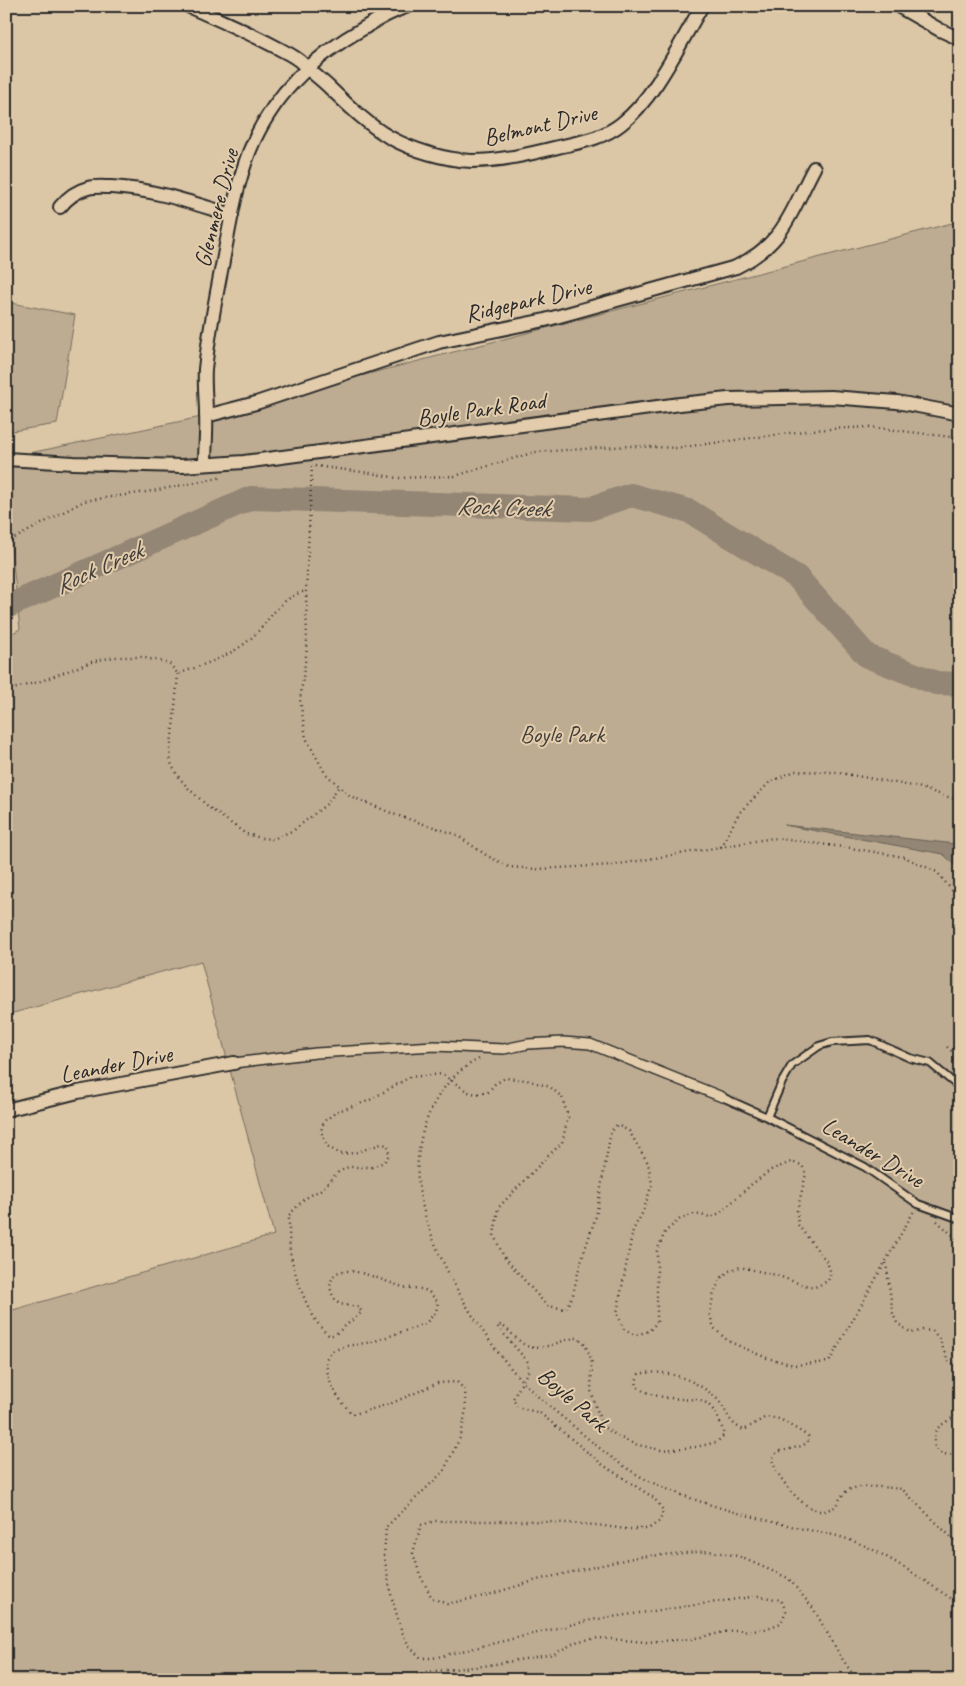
<svg xmlns="http://www.w3.org/2000/svg" width="966" height="1686" viewBox="0 0 966 1686" font-family="Caveat,sans-serif">
	<style>
		.green { fill: #beac92; stroke: #746c5e }
		.water { fill: #938674; stroke: #696257 }
		.lines { fill: none; stroke-linecap: round; stroke-linejoin: round }
		.river { stroke: #938674; stroke-width: 24 }
		.service-casing { stroke: #2b2b2b; stroke-width: 10 }
		.pedestrian-casing { stroke: #2b2b2b; stroke-width: 12 }
		.minor-casing { stroke: #2b2b2b; stroke-width: 16 }
		.path { stroke: #2b2b2b; stroke-width: 2.5; stroke-dasharray: 1 4; stroke-linecap: butt }
		.service { stroke: #e2ccab; stroke-width: 6 }
		.pedestrian { stroke: #e2ccab; stroke-width: 9 }
		.minor { stroke: #e2ccab; stroke-width: 12 }
		.labels { text-anchor: middle; stroke-width: 4; stroke-linejoin: round; paint-order: stroke }
		.street-label { font-size: 24px; fill: #2b2b2b; stroke: #e2ccab }
		.park-label { font-size: 24px; fill: #413e3a; stroke: #e2ccab }
		.water-label { font-size: 25px; font-style: italic; fill: #403d3a; stroke: #e2ccab }
	</style>
	<rect width="100%" height="100%" fill="#dbc6a6"/>
	<filter id="ink" filterUnits="userSpaceOnUse"><feTurbulence type="fractalNoise" baseFrequency=".02" numOctaves="2"/><feDisplacementMap in="SourceGraphic" scale="10" xChannelSelector="R" yChannelSelector="G"/><feConvolveMatrix kernelMatrix="1 2 1 2 8 2 1 2 1" color-interpolation-filters="sRGB"/></filter>
	<g filter="url(#ink)">
		<path class="green" d="M960,221v1459h-954v-368l268,-77 -73,-274 -195,54v-378l14,-8 -14,-132v-39l200,-42z
			M6,302l69,13 -18,109 -51,8z"/>
		<path class="water" d="M784,825l172,19 4,5v21l-17,-16z"/>
		<g class="lines">
			<path class="river" d="M6,607l245,-109 338,11 42,-14 58,16 108,66 70,79 69,27 24,1"/>
			<g class="service-casing">
				<path id="service" d="M722,1097l45,20 98,50 53,37 42,15
					M767,1117l15,-35 10,-17 27,-19 13,-4 38,-2 40,18 20,5 30,25"/>
			</g>
			<g class="pedestrian-casing">
				<path id="pedestrian" d="M234,1063l82,-10 118,-7 70,3 24,-5 35,-2 27,2 132,53"/>
			</g>
			<g class="minor-casing">
				<path id="minor" d="M188,6c29,13 58,25 86,40 9,5 22,10 29,18 9,9 19,16 28,25 18,17 36,35 58,48 23,13 56,23 83,24 29,0 58,-7 86,-14 22,-5 44,-8 63,-23 34,-26 59,-81 81,-118
					M898,6l42,24 20,9
					M60,207c8,-10 16,-16 28,-19 7,-2 16,-1 23,-1 43,2 81,16 121,28
					M206,416l50,-13 183,-61 106,-22 191,-53c49,-24 54,-54 78,-99
					M6,459l68,4 107,3 63,-4 436,-58 48,-5 103,-2 66,5 63,12
					M205,464c0,-17 2,-33 1,-50 0,-15 -2,-30 -1,-45 4,-36 11,-73 18,-108 7,-37 13,-76 27,-111 22,-54 64,-94 114,-122 14,-9 28,-17 44,-22
					M6,1110l72,-18 156,-29"/>
			</g>
			<path class="path" d="M312,466l-6,125 1,57 -7,52 6,38 19,35 25,23 46,19 59,19 31,21 23,12 28,2 77,-4 159,-27 78,10 53,9 33,15 23,28
				M315,466l55,7 27,5 58,-2 80,-24 95,-6 46,2 136,-18 58,-3 81,10 9,2
				M6,543l78,-42 69,-10 70,-14
				M178,674l-5,55 -3,21 1,13 6,12 12,14 22,20 35,25 15,4 12,1 21,-9 34,-27 11,-17
				M6,691l35,-10 53,-20 20,-4h27l28,6 9,11c24,-9 51,-17 70,-33 21,-17 29,-43 58,-50
				M721,847l18,-34 31,-31 25,-11 40,1 83,15 42,14
				M947,1047l13,12
				M479,1059c-44,21 -65,76 -61,122 7,66 60,152 104,200 17,18 37,33 56,49 22,19 45,38 71,51 44,21 94,34 142,45 19,5 40,7 59,14 38,13 76,43 110,64
				M937,1221l23,21
				M886,1263l7,51 4,9 14,10 12,-3 10,1 7,9 8,21 12,5
				M960,1413c-7,5 -19,11 -24,17 -2,4 -2,8 -2,12 1,15 15,13 26,11
				M408,1680l3,-3 15,-5 57,-6 71,-12 24,-13 21,-3 47,4 45,-3 43,-9 19,1 12,-2 16,-6 5,-12 -5,-11 -23,-4 -167,24 -158,38h-12l-12,-12 -7,-14 -10,-33 -8,-43 2,-29 57,-55 18,-36 5,-27 -1,-19 -8,-8 -19,1 -46,20 -29,9 -11,2c-16,-19 -25,-30 -26,-55l6,-8 14,-5 26,-4 53,-18 11,-12 2,-10c-3,-3 -7,-9 -11,-11 -8,-4 -19,-2 -27,-5 -15,-4 -61,-27 -68,-7 -4,10 0,17 7,25l19,3 4,5 -25,21 -7,3c-20,-13 -36,-62 -40,-85 -1,-12 -1,-24 -1,-36l15,-16 18,-10 15,-16 11,-6h24l12,-5 5,-7 -1,-10 -7,-1 -27,9 -14,1 -13,-8 -6,-15 3,-10 14,-10 30,-10 42,-24 32,-3 26,18 8,2 12,-2 7,-8 10,-6 22,2 23,7 12,10 6,20 -6,26 -14,13 -50,52 -4,28 10,21 43,49 19,3 7,-15 7,-30 16,-48 15,-85 6,-6 12,6 19,32 4,21 -9,28 -10,18 -6,31 -10,52 7,16 12,6 13,-4 8,-9v-71l8,-19 15,-13 14,-5 17,3 9,-4 32,-29 19,-14 20,-8 11,3 4,9 -9,37 1,14 29,37 4,11 -3,8 -13,6 -12,-2 -27,-10 -36,-8 -11,4 -9,8 -7,17 -3,19 4,13 14,13 39,17 27,7 35,-3 85,-151
				M857,1680l-16,-23 -28,-49 -25,-30 -50,-22 -29,-5 -72,6 -100,23 -49,15 -41,9 -15,-6 -12,-23 -7,-22 8,-28 14,-4h98l64,4 28,4h23l12,-8 3,-11 -9,-12 -51,-33 -63,-52 -23,-6 -4,-8 15,-28v-9l-31,-36 4,-1 3,2c7,5 14,14 21,18 17,9 36,-7 53,-7l6,5 5,10 3,10 -1,28 11,35 17,11 15,7 27,6 35,-3 21,-5 7,-7c-3,-13 -11,-33 -27,-36 -5,0 -10,1 -15,0 -15,-1 -33,-3 -45,-12l-1,-6 3,-7c26,-6 59,6 78,25 11,12 10,24 27,31l22,-13 14,2 28,17v6l-6,4 -25,6 -5,7c4,17 30,51 49,52 4,1 10,-3 14,-4 4,-6 6,-12 12,-16 11,-8 42,-3 55,-2l58,57"/>
			<use href="#service" class="service"/>
			<use href="#pedestrian" class="pedestrian"/>
			<use href="#minor" class="minor"/>
		</g>
	</g>
	<g class="labels">
		<g class="street-label">
			<text transform="translate(540 125) rotate(-13)" y="8">Belmont Drive</text>
			<text transform="translate(216 208) rotate(-76)" y="8">Glenmere Drive</text>
			<text transform="translate(528 300) rotate(-13)" y="8">Ridgepark Drive</text>
			<text transform="translate(481 409) rotate(-8)" y="8">Boyle Park Road</text>
			<text transform="translate(116 1064) rotate(-11)" y="8">Leander Drive</text>
			<text transform="translate(873 1152) rotate(31)" y="8">Leander Drive</text>
			<text transform="translate(573 1399) rotate(41)" y="8">Boyle Park</text>
		</g>
		<g class="park-label">
			<text x="562" y="742">Boyle Park</text>
		</g>
		<g class="water-label">
			<text transform="translate(503 506) rotate(2)" y="9">Rock Creek</text>
			<text transform="translate(98 567) rotate(-24)" y="9">Rock Creek</text>
		</g>
	</g>
	<rect width="966" height="1686" fill="none" stroke="#e2ccab" stroke-width="25"/>
	<rect x="12" y="12" width="941" height="1661" fill="none" stroke="#2b2b2b" stroke-width="2" filter="url(#ink)"/>
</svg>
